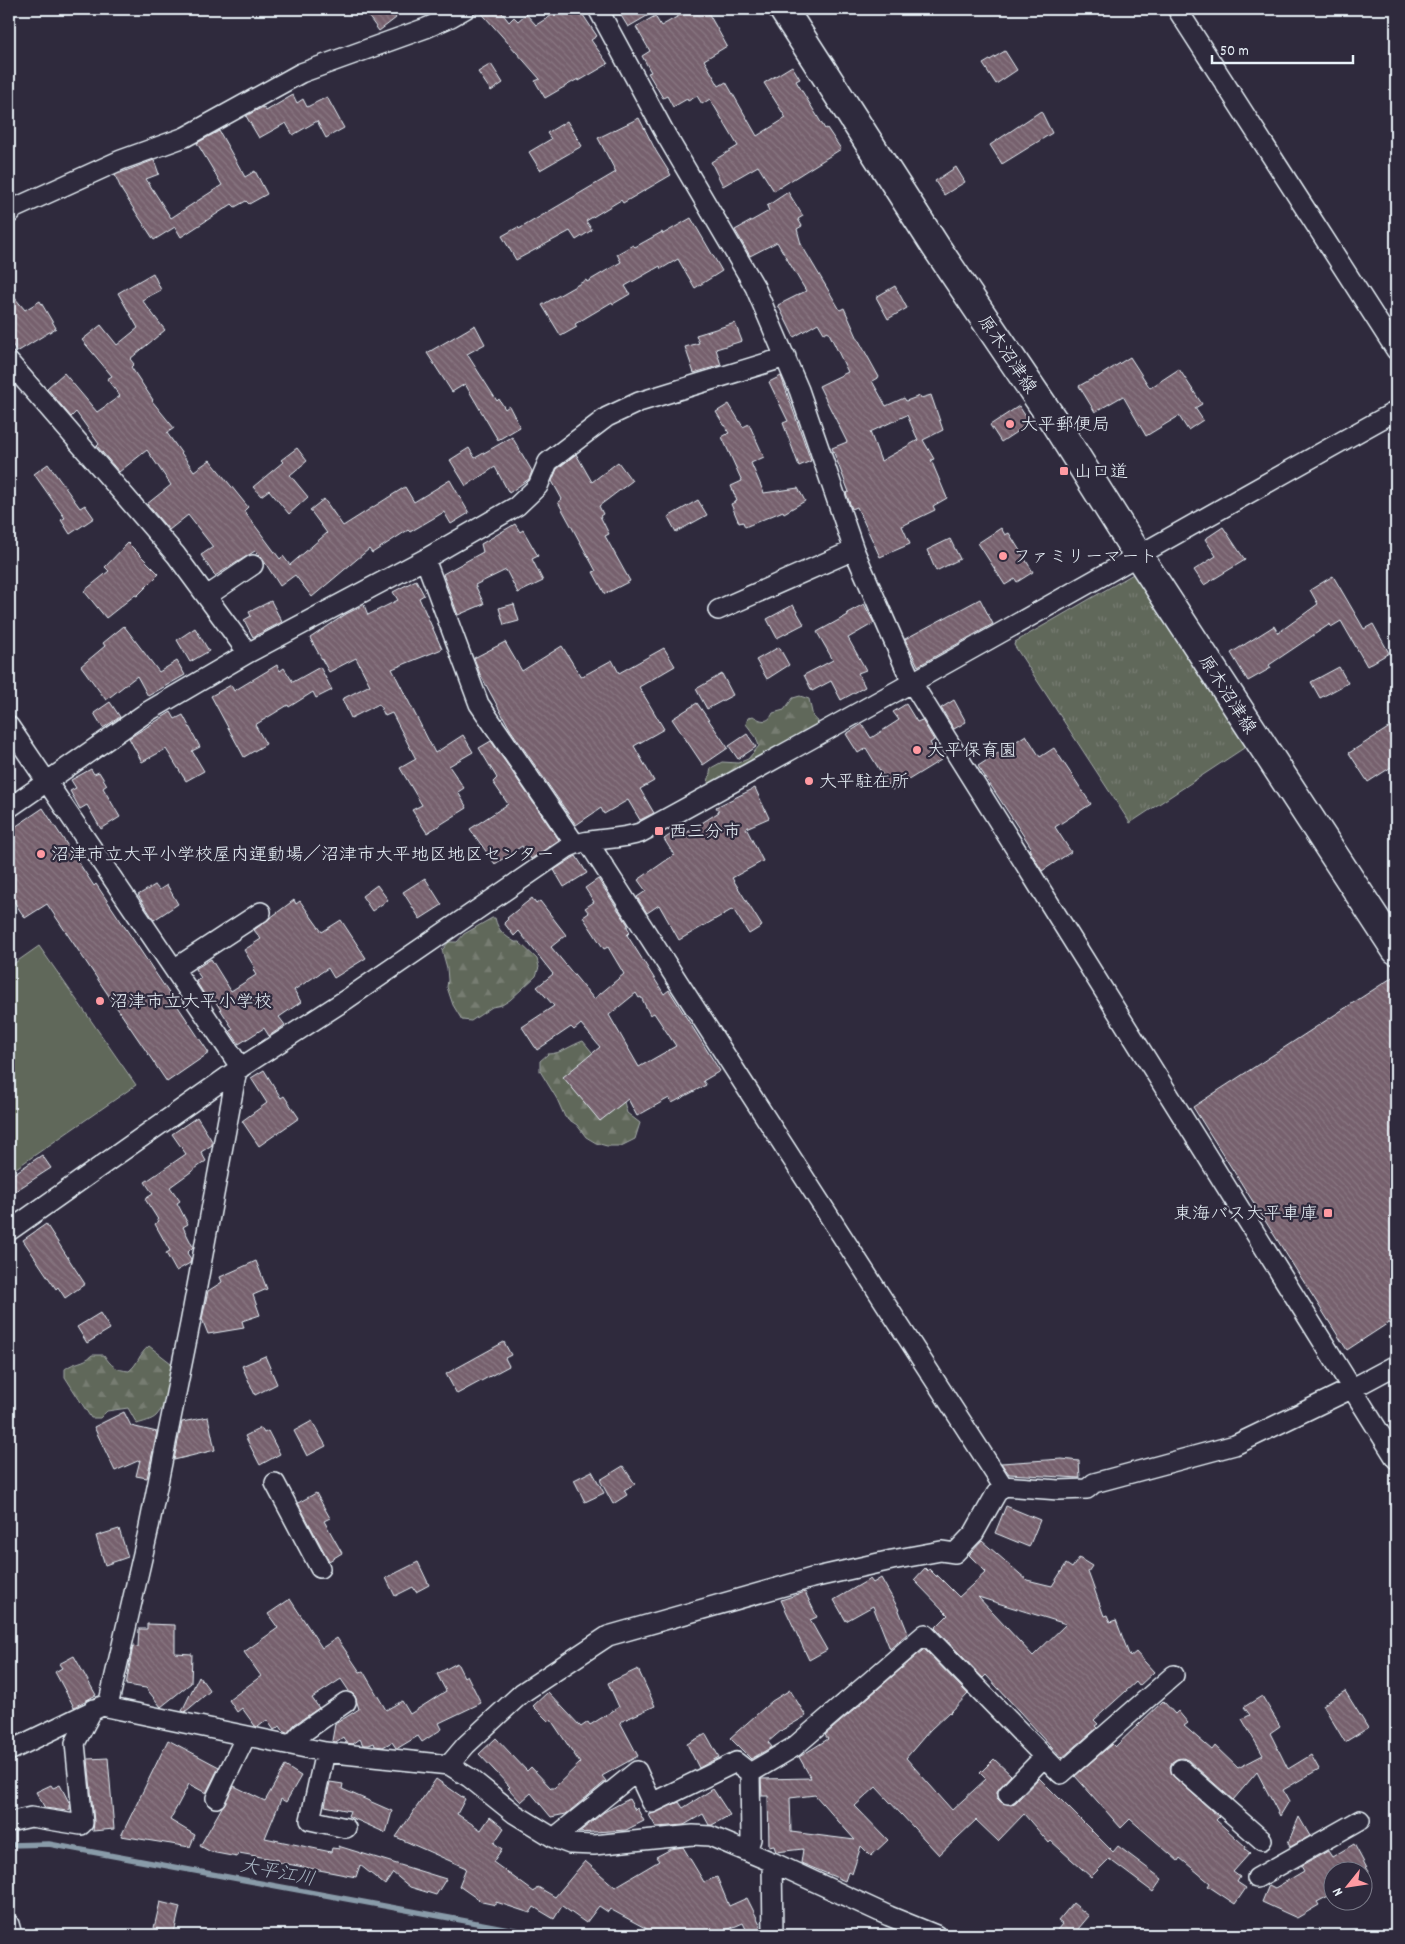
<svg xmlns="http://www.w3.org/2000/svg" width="1405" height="1944" viewBox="0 0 1405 1944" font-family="Dekko,'Klee One',sans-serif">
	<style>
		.grass { fill: url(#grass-tufts); stroke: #a4aca9 }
		.forest { fill: url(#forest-firs); stroke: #a4aca9 }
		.pitch { fill: #60675a; stroke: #a4aca9 }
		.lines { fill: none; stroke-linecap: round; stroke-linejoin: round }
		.stream { stroke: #899ba9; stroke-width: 5.5 }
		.building { fill: url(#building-back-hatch); stroke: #e8f1f8; fill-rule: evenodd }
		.minor-casing { stroke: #e8f1f8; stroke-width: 22 }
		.secondary-casing { stroke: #e8f1f8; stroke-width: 31 }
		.minor { stroke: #2f2a3d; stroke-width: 19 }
		.secondary { stroke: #2f2a3d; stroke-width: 28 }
		.poi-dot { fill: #ff9aa2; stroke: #2f2a3d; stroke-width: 2 }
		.labels { text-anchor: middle; stroke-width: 4.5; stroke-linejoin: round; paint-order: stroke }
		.street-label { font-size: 18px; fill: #e8f1f8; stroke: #2f2a3d }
		.poi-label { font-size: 18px; fill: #e8f1f8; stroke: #2f2a3d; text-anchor: start }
		.water-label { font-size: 19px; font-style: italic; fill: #a9b7c4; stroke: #2f2a3d }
	</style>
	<defs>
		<pattern id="grass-tufts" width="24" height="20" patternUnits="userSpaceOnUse" patternTransform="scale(1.25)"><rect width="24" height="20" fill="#60675a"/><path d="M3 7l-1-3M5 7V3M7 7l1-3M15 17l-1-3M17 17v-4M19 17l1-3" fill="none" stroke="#777d72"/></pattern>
		<pattern id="forest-firs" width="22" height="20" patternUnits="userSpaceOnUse" patternTransform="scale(1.25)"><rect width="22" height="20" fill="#60675a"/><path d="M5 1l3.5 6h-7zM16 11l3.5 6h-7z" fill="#777d72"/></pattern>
		<pattern id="building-back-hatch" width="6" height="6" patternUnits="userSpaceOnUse" patternTransform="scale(1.25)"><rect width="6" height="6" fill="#76616d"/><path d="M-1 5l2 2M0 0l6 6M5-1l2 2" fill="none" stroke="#8a7883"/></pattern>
	</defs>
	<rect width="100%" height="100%" fill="#2f2a3d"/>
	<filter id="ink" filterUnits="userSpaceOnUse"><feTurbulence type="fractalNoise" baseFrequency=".02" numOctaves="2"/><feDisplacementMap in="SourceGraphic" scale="10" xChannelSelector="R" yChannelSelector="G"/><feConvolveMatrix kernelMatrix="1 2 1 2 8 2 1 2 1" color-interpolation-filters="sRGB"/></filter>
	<g filter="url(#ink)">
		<path class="grass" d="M1135,573l112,173 -117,77 -116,-178 1,-3z"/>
		<path class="forest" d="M800,696l9,3 4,18 5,4 -2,8 -103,58 -5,-4 3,-15 11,-6 16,1 10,-4 11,-13 -3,-9 -10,-13 2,-6 5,-2c8,5 15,8 20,-3l11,-3 9,-12z
			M492,918h3c3,13 10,18 20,24h4l18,17 2,8 -3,9 -26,24 -8,5 -10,2 -21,14 -9,-1 -9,-15 -6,-18 1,-7 -1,-12 -5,-18 7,-8h8l7,-8z
			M583,1041l26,32 14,25 4,15 13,10 -5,16 -14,7h-14l-11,-3 -10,-6 -9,-12 -12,-8 -8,-18 -17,-28v-10l8,-7c13,0 23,-9 35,-13z
			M149,1346l22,17c1,18 -2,39 -15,53 -4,4 -13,6 -19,8l-9,-16 -21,3 -7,7h-9l-26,-41v-8c10,-8 18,-5 27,-14h12c7,11 12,15 25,16 10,-8 9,-16 20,-25z"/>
		<path class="pitch" d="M39,946l97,139 -127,88v-206z"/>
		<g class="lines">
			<path class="stream" d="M9,1845l40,-1 493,91"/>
		</g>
		<path class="building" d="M363,9h27l6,9 -17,13z
			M478,9h21l10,13 5,-5 4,4 8,-7 10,11 26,-16h17l18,27 -6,4 17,24 -29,17 -1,-2 -33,19 -10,-17 5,-2z
			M617,9h42l-31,18z
			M691,9h15l21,37 -23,14 15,26 7,-4 31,54 29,-18 -22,-35 28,-17 8,13 -4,2 29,48 2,-1 14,21 -67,42 -16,-25 -35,20 -12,-24 27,-16 -28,-47 -8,5 -5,-8 -9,5 -1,-2 -14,8 -6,-11 -4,2 -15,-25 3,-1 -9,-16 8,-5 -14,-24 19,-11 6,10z
			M1005,51l12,19 -21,14 -13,-20z
			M491,64l12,19 -12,8 -13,-19z
			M293,95l4,8 6,-4 4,8 20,-10 17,31 -18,10 -9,-17 -24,14 -7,-12 -27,15 -13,-22 17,-9 3,4z
			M1041,111l11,22 -50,31 -12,-19z
			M639,118l17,33 15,24 -48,28 -2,-3 -35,21 6,9 -16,10 -6,-9 -54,29 -14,-24 16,-9 1,2 97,-57 -18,-34z
			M567,121l15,25 -42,24 -11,-18 22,-13 -4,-6z
			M219,131l26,46 10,-6 12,23 -18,10 -3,-3 -11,6 -3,-3 -51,33 -6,-10 -21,13 -32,-49 -7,-16 39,-15 5,14 -13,5 25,39 51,-33 -25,-42z
			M956,167l9,15 -21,13 -9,-14z
			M788,192l15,24 -5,3 4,7 -5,3 4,15 39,66 4,-2 14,31 21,38 -7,4 14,25 18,-8 2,3 14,-5 1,2 10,-3 12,35 -20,10 11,19 -3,1 16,38 -14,8 2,4 -33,16 8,18 -30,13 -23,-50 -5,2 -6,-16 3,-1 -17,-44 15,-6 -28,-56 29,-14 -20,-41 -4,2 -6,-10 -24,14 -16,-32 28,-14 -29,-49 -27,14 -15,-26 34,-19 -2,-5zM907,415l11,25 -37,21 -11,-29z
			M691,218l31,53 -27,17 -17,-29 -17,10 -1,-3 -35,20 5,8 -17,10 -1,-2 -37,22 2,3 -16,9 -19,-31 44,-25 1,2 34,-20 -4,-8 16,-9 2,2 27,-15 1,2z
			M153,273l8,17 -19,10 23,30 -35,29 4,5 -3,3 22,33 -1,1 22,27 -7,5 27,38 16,-11 38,47 -4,4 36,48 3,-3 7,9 37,-32 -17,-23 14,-11 19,27 62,-39 9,15 36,-22 19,33 -18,11 -7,-12 -34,20 -2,-2 -36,23 -3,-4 -57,48 -17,-22 -15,11 -18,-28 -7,-7 -40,25 -14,-21 12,-8 -25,-32 -19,15 -22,-26 24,-19 -24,-35 -28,22 -22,-26 2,-2 -23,-32 -5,5 -24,-29 17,-15 33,39 23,-16 -13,-17 5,-3 -30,-36 19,-15 16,20 21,-17 -20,-35z
			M895,286l12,22 -19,11 -12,-22z
			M9,291l16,19 15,-9 16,27 -39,24 -8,-13z
			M735,323l7,18 -26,8 5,16 -27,8 -9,-26 14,-4 -3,-8z
			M475,325l10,19 -18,10 30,47 2,-2 6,10 4,-3 11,21 -22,13 -33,-56 -13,8 -25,-39z
			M1130,357l20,31 29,-19 23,35 -7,4 8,12 -15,10 -9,-14 -33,20 -23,-40 -28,16 -16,-26 16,-9 1,1z
			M781,376l30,85 -12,5 -16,-43 5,-2 -19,-39z
			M729,404l14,23 6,-3 15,33 -13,6 13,30 34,-5 7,13 -21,12 -1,-2 -38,16 -2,-5 -4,1 -8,-19 6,-3 -6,-15 11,-5 -20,-44 7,-4 -13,-21z
			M1019,406l11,17 -29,19 -11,-17z
			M512,437l20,34 -3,8 -20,14 -14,-26 -29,19 -16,-26 19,-12 6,10z
			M297,448l10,13 -17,14 18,22 -19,17 -20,-24 -8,6 -8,-9 30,-25 -2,-2z
			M576,454l16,28 26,-20 14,19 -33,25 4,8 -3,2 9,18 -4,2 25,45 -25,13 -12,-22 3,-1 -38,-69 4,-3 -10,-18 5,-12z
			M48,464l32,44 5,-3 9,13 -24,16 -9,-14 4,-2 -31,-44z
			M698,500l9,15 -31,17 -8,-15z
			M515,524l5,8 3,-2 15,26 -6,3 11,22 -25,12 -12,-23 -31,15 9,19 -26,11 -15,-41 40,-22 -2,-8z
			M1223,527l22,33 -41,25 -10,-15 22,-14 -11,-17z
			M1001,528l4,7 4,-2 24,39 -16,10 -2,-3 -10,6 -27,-42z
			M950,539l10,20 -24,12 -9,-21z
			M128,543l31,31 -22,22 -2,-1 -29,23 -22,-27 25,-20 -4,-4z
			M1333,576l31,53 9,-5 16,29 -22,13 -26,-45 -10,6 -1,-3 -61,41 2,3 -23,13 -17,-28 43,-27 4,7 40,-29 -8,-14z
			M416,580l8,15 -5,3 23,51 -50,20 43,84 28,-18 10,17 -24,14 15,22 -6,4 9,16 -40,25 -15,-23 10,-5 -22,-37 16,-9 -24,-46 -7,3 -6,-12 -28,14 -9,-19 28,-14 -14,-27 -27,14 -19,-34 36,-24 18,-9 4,10 30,-15 -5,-8z
			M980,599l13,25 -75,42 -13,-27z
			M271,601l11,21 -29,15 -9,-17 7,-4 -2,-4z
			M514,604l5,17 -15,4 -5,-17z
			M864,604l10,19 -26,15 18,32 -8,3 7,14 -24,13 -10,-19 -19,10 -8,-16 29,-15 -16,-28 31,-17 -1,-2z
			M793,605l11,19 -27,14 -10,-19z
			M124,626l35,46 18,-11 8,14 -37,21 -11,-20 -31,24 -25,-34 24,-20 -2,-3z
			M195,628l14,23 -19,11 -13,-22z
			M505,642l17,29 40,-25 19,31 31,-17 7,13 45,-25 11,18 -36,21 25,42 -30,17 20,35 -14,8 14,24 -14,7 -12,-20 -24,14 -3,-6 -25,17 -66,-96 -30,-55 -6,-16z
			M779,647l10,18 -22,14 -11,-19z
			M277,665l3,6 4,-3 9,14 27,-15 12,23 -16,8 -3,-6 -24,15 -1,-2 -33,20 11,19 -22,13 -33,-61 20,-11 3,6z
			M1339,667l9,16 -28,15 -9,-16z
			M722,674l11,21 -26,14 -11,-20z
			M954,700l12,22 -12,7 -13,-21z
			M110,702l10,15 -17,11 -9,-15z
			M697,703l31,45 -25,17 -31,-46z
			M906,704l11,18 5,-2 12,20 -4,3 11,17 -49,30 -26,-42 -8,5 -12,-19 16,-10 9,14 28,-18 -6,-8z
			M171,712l4,7 8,-4 17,32 -8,4 12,20 -18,10 -20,-32 -24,13 -13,-24z
			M1396,723v41l-28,18 -19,-29z
			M747,734l9,13 -18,12 -9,-13z
			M1026,735l14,22 14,-9 37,56 -36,23 16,25 -29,19 -13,-22 2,-2 -53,-81z
			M491,741l68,99 -28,19 -9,-13 -27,18 -25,-35 38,-25 -15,-22 4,-4 -18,-30z
			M91,769l3,5 5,-2 8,13 -4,3 17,29 -19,12 -14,-24 -7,4 -10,-18 6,-3 -5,-8z
			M755,788l14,30 -23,10 17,33 -31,17 30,48 -13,8 -16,-25 -54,31 -20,-35 -12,8 -10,-16 9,-6 -8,-11 36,-25 -10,-16 15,-10 4,6 36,-23 -3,-5z
			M43,808l51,78 2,-2 113,169 -42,29 -120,-178 -22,14 -16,-24v-63z
			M576,856l11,17 -23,14 -10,-17z
			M425,878l17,27 -22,14 -17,-27z
			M598,879l30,46 -1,2 3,5 -3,3 37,59 5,-4 51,81 -17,10 3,4 -34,18 -3,-5 -32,18 -9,-17 -28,22 -37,-44 37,-30 -19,-23 -7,6 -3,-3 -34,23 -15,-23 32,-21 -17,-19 16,-13 -34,-43 -5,5 -10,-13 4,-4 -1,-1 25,-20 4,6 4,-3 26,34 -15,12 43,52 30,-25 -16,-27 -4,2 -21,-32 6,-4 -4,-5 9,-6 -9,-14zM636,993l3,5 2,-1 9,18 4,-2 22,33 -37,21 -30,-52z
			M155,885l4,5 8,-5 11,19 -24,16 -16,-25z
			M377,885l11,15 -16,11 -10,-15z
			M294,900l2,4 4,-3 22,31 19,-12 25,38 -32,20 -6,-10 -34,22 7,12 -22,15 6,8 -16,11 -5,-8 -25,16 -9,-13 3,-2 -23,-36 -5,3 -9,-15 5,-3 -6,-9 16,-10 20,32 25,-16 -3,-5 2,-2 -11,-18 17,-11 -7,-9z
			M1396,975v343l-49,32 -154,-243z
			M264,1070l17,28 3,-2 15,22 -40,28 -17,-25 25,-18 -16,-25z
			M197,1117l15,24v4l-11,7 5,9 -36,26 10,14 -3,2 11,21 -5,3 10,20 -6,6 4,6 -1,4 -14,8 -10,-18 4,-2 -15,-27 4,-3 -14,-22 8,-5 -8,-12 41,-28 -14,-20z
			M42,1155l9,13 -42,27v-18z
			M46,1224l39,60 -20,14 -7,-11 -2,2 -33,-49z
			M256,1261l11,28 -14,6 7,20 -18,6 2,7 -36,6 -6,-15 6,-28 14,-9 -2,-5z
			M100,1313l10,16 -23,14 -10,-16z
			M504,1342l7,13 -6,3 4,8 -52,28 -11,-20z
			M265,1356l12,28 -22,11 -13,-29z
			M124,1412l7,14 26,6 -10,46 -11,-2 4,-16 -25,11 -21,-44z
			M208,1417l7,33 -41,10 8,-38z
			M312,1421l14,25 -19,10 -13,-25z
			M261,1428l3,5 4,-2 12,23 -20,11 -15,-29z
			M1062,1459l17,2 1,17 -71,-4 -8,-11z
			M623,1466l12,18 -11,6 3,5 -14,9 -13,-24z
			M592,1471l12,22 -19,9 -11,-22z
			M316,1493l14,25 -6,3 18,32 -13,8 -31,-58z
			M1006,1506l34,14 -11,27 -34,-14z
			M119,1529l9,28 -23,8 -9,-29z
			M982,1541l45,39 25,6 14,-22 6,4 7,-10 13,8 -4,6 16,44 3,-1 3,7 6,-2 14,37 6,-5 18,20 -15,14 -3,-4 -42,38 4,4 -3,2 2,2 -35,30 -76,-83 -3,3 -48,-50 13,-13 -34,-35 11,-12 3,3 1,-2 8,8v-2l22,22 27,-25 -17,-17zM978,1597l88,27 -33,32z
			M418,1562l11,23 -13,7 -3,-5 -18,9 -9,-18z
			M881,1578l17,30 10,25 -18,16 -17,-43 -27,15 -12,-21 36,-21 3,4z
			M805,1592l12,25 -7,3 17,30 -18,10 -28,-60z
			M290,1599l32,49 15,-10 23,34 3,-1 23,39 16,-9 8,13 36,-23 -9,-17 20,-11 7,14 3,-2 14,28 -42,20 3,6 -20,13 -4,-6 -20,12h-2l-4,-6 -9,5 -8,-1 -1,-3 -5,2h-6l-3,-6 -7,5 -7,-1 -3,-6 -7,5 -4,-1 3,-17 24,-15 -4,-13 -6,-5 -8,-12 -29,19 7,10 -24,16 -8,9 -3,-1 -4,-6 -6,4 -7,-10 -9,7 -3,-1 -13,-18 -5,4 -8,-12 32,-24 -17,-24 34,-24 -10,-14z
			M147,1624l28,1v28l17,1 -1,29 -30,24 -15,-19 -20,-3 7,-39 5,1 1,-18h8z
			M924,1649l44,45 -18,19 -1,-1 -19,18 -24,28 46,52 34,-31 -6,-6 14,-14 17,16 -14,16v7l4,4 10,3 5,-3 23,-24 74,74 5,-6 44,33 -9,13 -44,-33 -18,18 -40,-36 -2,2 -25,-29 -26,27 -22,-21 -37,35 -63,-68 -21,19 33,34 -17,16 -10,-10 -9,28 -4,-2 -3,9 -44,-18 2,-14 -27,3 -2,-6 -5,1 -1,-51h-6l-1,-17 50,-1 -12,-21 29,-18 -3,-4zM815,1795l40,45 -64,-8 -1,-34z
			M74,1656l22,39 -22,12 -19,-35 7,-4 -3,-4z
			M638,1669l17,37 -35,16 18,34 -36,20 4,5 -40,33 -15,3 -20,-24 -10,9 -13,-14 2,-1 -31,-33 17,-16 31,33 4,-4 20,21h3l26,-25 -29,-43 -2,2 -16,-16 15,-14 33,35 7,-5 2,3 29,-18 -11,-24z
			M199,1676l11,15 -25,21 -3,-1z
			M790,1690l16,26 -24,14 -14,12 4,5 -21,12 -21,-21 42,-37z
			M1345,1691l23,37 -23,14 -22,-37z
			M1262,1696l18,30 -10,7 18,36 23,-14 8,14 -36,21 6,11 -9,15 -23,-44 -24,28 -45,-40 -5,-2 -6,1 -5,3 -2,5 4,10 45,40 -3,3 30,27 -1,2 5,4 -17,19 7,5 -3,5 9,6 -11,16 -27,-18 2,-3 -30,-25 -2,3 -48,-42 -9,9 -46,-52 37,-32 3,3 48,-46 12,13 3,-3 10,12 -4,3 28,24 3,-4 23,22 25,-13 -21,-36 8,-4 -6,-8z
			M706,1734l13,23 -20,11 -12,-24z
			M168,1740l51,27 -13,26 -17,-9 -19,36 25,15 -5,12 -69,-11z
			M108,1758l6,71 -21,2 1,-9 -6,-63z
			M285,1766l16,10 -15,26 -5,-3 -16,39 66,14 1,-4 8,1 -2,-3 108,33 -10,16 -26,-8 -17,-14 -8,12 -25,-20 -4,12 -79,-15 1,-2 -39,-7 -2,4 -26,-5 -11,-6 34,-60 31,15z
			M436,1779l29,20 -8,15 24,16 9,-13 14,11 -10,15 8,6 -9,13 41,30 4,-5 17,10 30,-36 30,26 44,-26 -3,-4 15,-8 12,-2 21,35 13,-5 12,29 18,-8 13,26 2,11h-13l-6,-12 -21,9 -2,3h-62l-48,-26 -2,3 -9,-6 -13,17 -24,-17 -8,13 -20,-12 -4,6 -34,-11v3l-14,-3 -23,-16 7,-18 -70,-31z
			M330,1782l13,2 -1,5 50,22 -6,22 -38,-17 2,-5 -25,-5z
			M51,1785l2,3 7,-3 10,19v5l-3,2 -22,-3 -9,-16z
			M713,1789l17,26 -18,10h-3l-6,-11 -19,11 -28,2 -7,-12 30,-13 4,6z
			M629,1799l6,11 2,-2 7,13 -18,9 -48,3 26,-21z
			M1299,1817l11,19 -20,11 -2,-4z
			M1354,1844l15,28h-37v22l-15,8 2,3 -22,13 -35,-16 7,-17 6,3 29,-17 -3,-5 27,-15 4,6z
			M160,1902l20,5 -6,26 -20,-5z
			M1073,1903l16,13 -16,19h-20l9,-11 -4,-3z"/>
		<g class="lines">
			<g class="minor-casing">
				<path id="minor" d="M598,9l68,126 89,152 44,103 55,160 58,133 484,776
					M1177,9l219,341
					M9,214l6,-6 106,-48 64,-23 116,-64 125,-45 25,-11 14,-8
					M9,362l167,193 72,98
					M425,559l54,145 96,140
					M207,596l46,-31
					M718,610l136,-60
					M9,726l232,342
					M9,808l138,-96 101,-59 177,-94 92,-53 21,-20 10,-24 59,-45 32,-15 147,-45
					M588,842l415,644
					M174,969l87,-57
					M9,1231l228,-161 110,-71 220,-151c20,-11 49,-7 73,-15 254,-138 504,-282 756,-422
					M275,1483l45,85
					M108,1706l40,-174 42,-208 47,-254
					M292,1744l10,-11 44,-31
					M9,1751l93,-45 223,46 124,13 21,13 45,36 39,24 16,6 24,1 99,-10 17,1 62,26 117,54 47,19
					M325,1752l-15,68 36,8
					M449,1765l17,-20 56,-52 86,-57 204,-58 80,-18 49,-9 14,2 19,-20 22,-39 7,-8 56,4 28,-1 7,-6 141,-38 118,-57 43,-23
					M1181,1769l81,71
					M1008,1794l36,-37
					M216,1798l30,-62
					M9,1822l22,-5 50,8 2,-2 -8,-80 18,-34
					M554,1838l83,-67 15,32 84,-41 14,11 44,-26 131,-113 136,140 113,-99
					M747,1851l4,-12 -1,-66
					M772,1862l1,73
					M1257,1878l103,-58
					M9,1924l3,11"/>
			</g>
			<g class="secondary-casing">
				<path id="secondary" d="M783,9l153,238 119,176 83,132 258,395"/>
			</g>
			<use href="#minor" class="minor"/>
			<use href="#secondary" class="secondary"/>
		</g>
	</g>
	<g class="poi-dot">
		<circle cx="1010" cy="424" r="5"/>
		<rect x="1059" y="466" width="10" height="10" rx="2.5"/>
		<circle cx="1003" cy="556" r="5"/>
		<circle cx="917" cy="750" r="5"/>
		<circle cx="809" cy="781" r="5"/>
		<rect x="654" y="826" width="10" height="10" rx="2.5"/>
		<circle cx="41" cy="854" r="5"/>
		<circle cx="100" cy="1001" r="5"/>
		<rect x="1323" y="1208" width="10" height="10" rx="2.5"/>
	</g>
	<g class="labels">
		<g class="street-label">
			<text transform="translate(1008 354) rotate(56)" y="6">原木沼津線</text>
			<text transform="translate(1228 694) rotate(57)" y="6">原木沼津線</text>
		</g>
		<g class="poi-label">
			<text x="1020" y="430">大平郵便局</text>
			<text x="1074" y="477">山口道</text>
			<text x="1013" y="562">ファミリーマート</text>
			<text x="927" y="756">大平保育園</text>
			<text x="819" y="787">大平駐在所</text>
			<text x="669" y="837">西三分市</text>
			<text x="51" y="860">沼津市立大平小学校屋内運動場／沼津市大平地区地区センター</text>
			<text x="110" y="1007">沼津市立大平小学校</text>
			<text x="1318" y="1219" text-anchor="end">東海バス大平車庫</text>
		</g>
		<g class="water-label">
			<text transform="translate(278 1871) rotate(11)" y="7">大平江川</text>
		</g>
	</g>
	<rect width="1405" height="1944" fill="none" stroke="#2f2a3d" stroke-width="30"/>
	<rect x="15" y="15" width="1375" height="1914" fill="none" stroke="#e8f1f8" stroke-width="2" filter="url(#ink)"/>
	<g transform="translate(1348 1886) rotate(240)"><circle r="24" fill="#2f2a3d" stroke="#797a88"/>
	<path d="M0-4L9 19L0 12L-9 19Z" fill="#ff9aa2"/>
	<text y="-8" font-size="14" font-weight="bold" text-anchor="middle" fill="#e8f1f8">N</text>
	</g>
	<path d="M1212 55v8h141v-8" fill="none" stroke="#e8f1f8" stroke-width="2.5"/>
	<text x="1220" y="55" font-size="15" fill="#e8f1f8" stroke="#2f2a3d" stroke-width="4" paint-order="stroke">50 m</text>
</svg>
